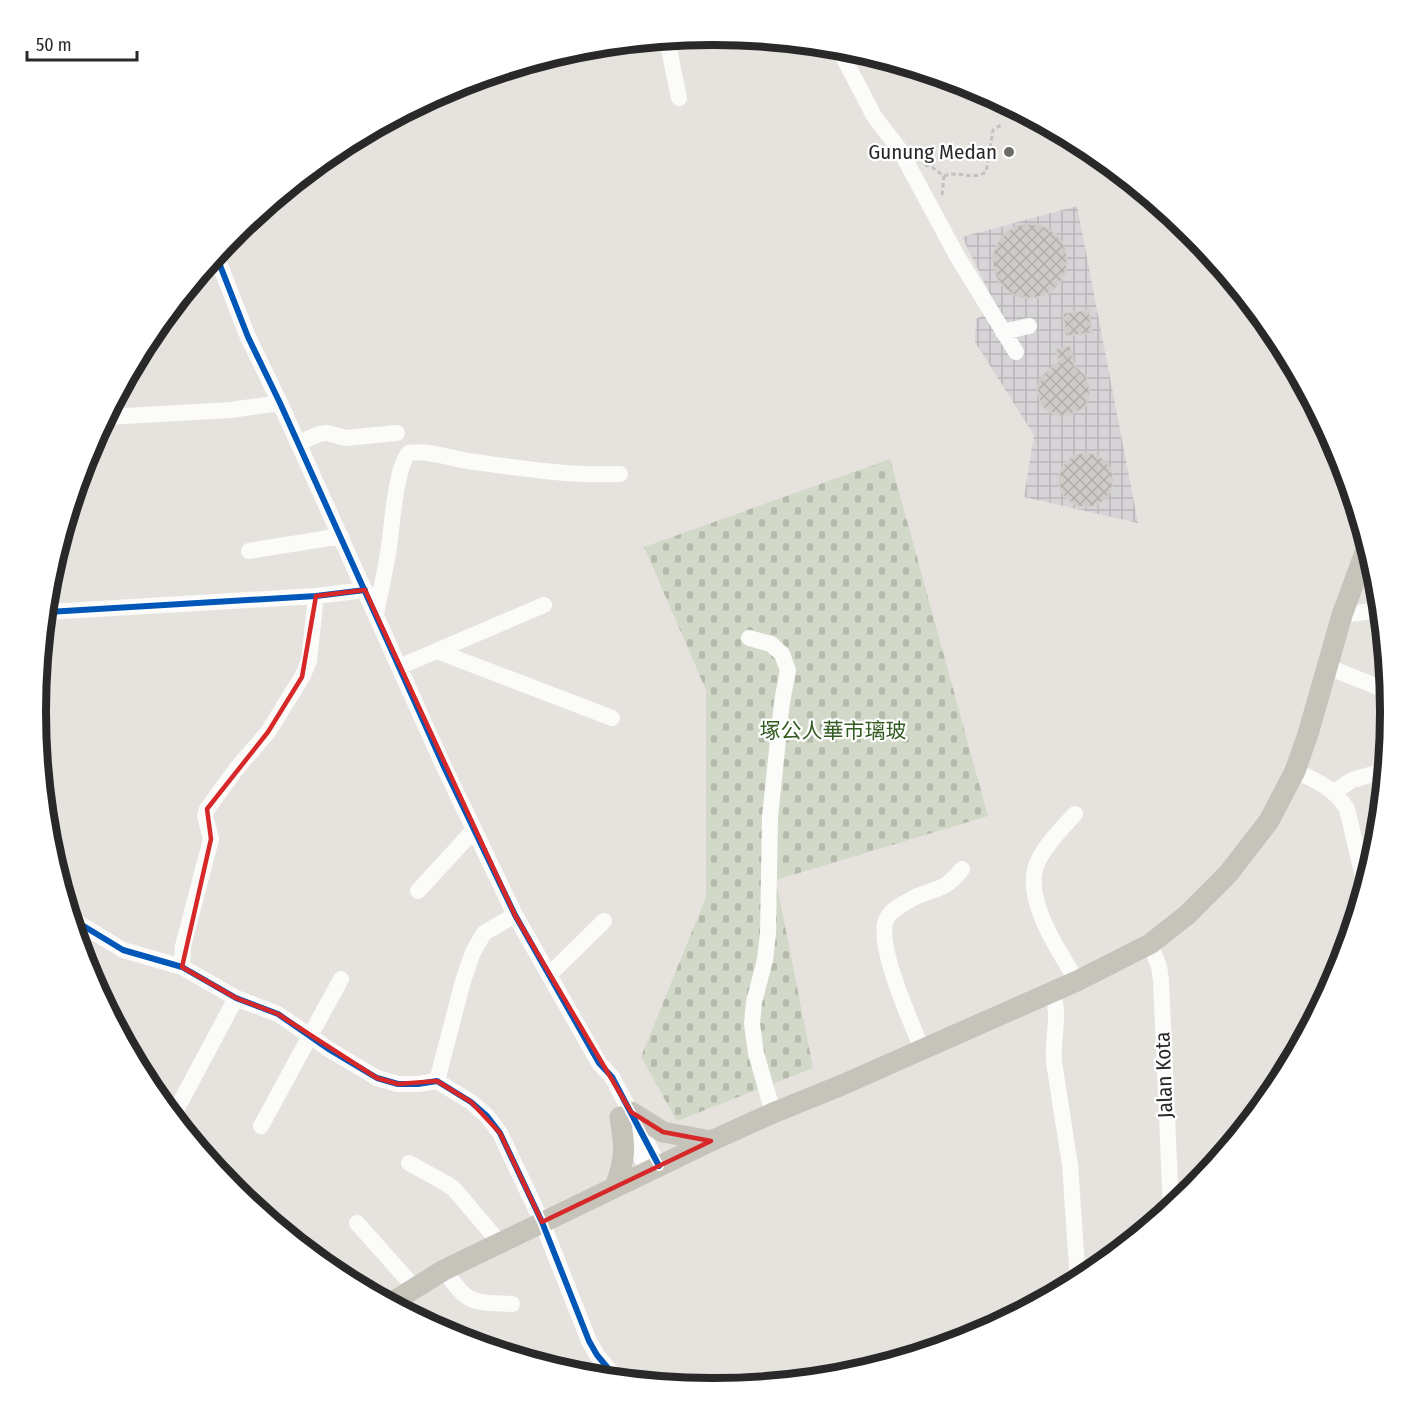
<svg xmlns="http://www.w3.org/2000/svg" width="1426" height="1423" viewBox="0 0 1426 1423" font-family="'Fira Sans Condensed','Noto Sans SC',sans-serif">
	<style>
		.industrial { fill: url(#industrial-grid) }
		.cemetery { fill: url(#cemetery-stones) }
		.building { fill: url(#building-cross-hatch); stroke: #d1cecb; stroke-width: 1.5 }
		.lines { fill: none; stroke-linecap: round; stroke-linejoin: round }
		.path { stroke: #c3c2c2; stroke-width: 3; stroke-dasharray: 4.5 3; stroke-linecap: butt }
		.minor { stroke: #fbfbfa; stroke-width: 16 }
		.major { stroke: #c6c3ba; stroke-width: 21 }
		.cycleway-casing { stroke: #fff; stroke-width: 10 }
		.cycleway { stroke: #0057b8; stroke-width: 6 }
		.marked { fill: none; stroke: #d62828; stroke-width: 4.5; stroke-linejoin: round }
		.poi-dot { fill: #6b6a69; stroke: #fff; stroke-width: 2 }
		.labels { text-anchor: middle; stroke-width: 4.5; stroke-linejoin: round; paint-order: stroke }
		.poi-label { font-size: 21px; fill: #292929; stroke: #fff; text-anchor: end }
		.park-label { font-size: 21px; fill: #325c22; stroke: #fff }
		.street-label { font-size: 21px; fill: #292929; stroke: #fff }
		.rim { fill: none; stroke: #292929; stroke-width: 8 }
	</style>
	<defs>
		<pattern id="industrial-grid" width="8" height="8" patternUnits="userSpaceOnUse" patternTransform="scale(1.5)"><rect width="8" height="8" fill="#d6d4d6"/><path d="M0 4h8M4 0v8" fill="none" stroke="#b8b6b8"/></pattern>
		<pattern id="cemetery-stones" width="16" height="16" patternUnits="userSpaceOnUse" patternTransform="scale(1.5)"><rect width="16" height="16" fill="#d3d9c8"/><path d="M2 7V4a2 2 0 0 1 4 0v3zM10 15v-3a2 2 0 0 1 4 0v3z" fill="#b5baac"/></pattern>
		<pattern id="building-cross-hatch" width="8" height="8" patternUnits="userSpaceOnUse" patternTransform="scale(1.5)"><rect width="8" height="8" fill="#cecbc8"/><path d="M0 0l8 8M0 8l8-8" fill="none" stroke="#b1aeac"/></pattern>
	</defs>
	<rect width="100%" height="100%" fill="#e6e3df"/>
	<path class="industrial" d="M1077,206l61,317 -114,-26 10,-62 -59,-93 1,-23 21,-11 -35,-71z"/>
	<path class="cemetery" d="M890,459l98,357 -212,64 37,188 -136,53 -36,-64 65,-160v-207l-62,-143z"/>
	<path class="building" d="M993 261a37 37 0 1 1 74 0a37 37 0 1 1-74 0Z
		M1089,310l3,23 -26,3 -3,-23z
		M1070,346l4,19 12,11 4,15 -4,14 -6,5 -13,6h-8l-13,-6 -5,-6 -4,-14 5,-15 17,-13 -3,-13z
		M1059 480a27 27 0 1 1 54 0a27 27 0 1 1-54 0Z"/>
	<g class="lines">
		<path class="path" d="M925,166l4,-1 15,11
			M944,176c15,-6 28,5 42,-4l7,-42 8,-5
			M942,195l2,-19"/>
		<path class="minor" d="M667,39l12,59
			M838,47l36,69 26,34 57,106 59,96
			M216,255l32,82 32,66 165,366 70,146 84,148 13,14 47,89
			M1003,332l26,-6
			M107,417l124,-7 49,-7
			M299,443l20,-9 8,-1 19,5 51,-5
			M249,551l92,-15
			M48,612l268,-16 49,-6
			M376,614c4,-21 9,-41 12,-61 4,-22 7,-86 21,-100 18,-3 41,5 59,8 51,7 100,15 152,13
			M1342,615l38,-5
			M749,638l22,6 11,10 6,16 -6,32 -12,115 -2,116 -3,27 -11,42 -2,22 4,29 17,60
			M437,651l175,67
			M399,667l145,-62
			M1328,667l60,24
			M1295,771c21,9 40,18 52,38l18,76
			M1334,792l18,-12 32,-9
			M1075,814c-12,13 -29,30 -37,47 -17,36 21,90 39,120
			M418,891l56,-61
			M72,919l51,31 59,17 54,31 42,16 52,36 47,28 21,6h20l19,-3 34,21 16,14 13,17 42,89 47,119 8,14 20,24
			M1150,944l9,22 2,14 10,228
			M182,967l1,-21 28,-107 -6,-23 2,-7 30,-41 31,-36 34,-55 7,-16 7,-65
			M550,974l54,-53
			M1052,992c9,25 0,45 2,70l16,103 8,116
			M922,1049c-10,-25 -48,-107 -35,-131 4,-8 14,-13 21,-17 24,-15 33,-5 54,-32
			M437,1081l26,-100 10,-29 11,-19 31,-18
			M173,1116l63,-118
			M624,1124l24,47
			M261,1126l80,-147
			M409,1163l38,21 7,5 46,54
			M357,1223l58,65
			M444,1270c25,35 26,32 68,34"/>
		<path class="major" d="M631,1112l32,20 48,9
			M615,1187c11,-29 10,-40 5,-70
			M391,1303l53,-33 267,-129 62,-28 69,-28 235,-104 73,-37 37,-29 41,-41 41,-53 26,-50 13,-37 34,-119 25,-68"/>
		<g class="cycleway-casing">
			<path id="cycleway" d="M216,255l32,82 32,66 165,366 70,146 84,148 13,14 47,89
				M48,612l268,-16 49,-6
				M72,919l51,31 59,17 54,31 42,16 52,36 47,28 21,6h20l19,-3 34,21 16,14 13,17 42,89 47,119 8,14 20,24"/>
		</g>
		<use href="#cycleway" class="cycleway"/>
	</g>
	<path class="marked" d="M365,590l150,325 116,197 32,20 48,9 -169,81 -42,-89 -29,-31 -34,-21 -39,3 -21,-6 -99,-64 -42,-16 -54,-31 29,-128 -4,-30 61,-77 34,-55 14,-81z"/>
	<circle class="poi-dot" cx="1009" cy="152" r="6"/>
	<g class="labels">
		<g class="poi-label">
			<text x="997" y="159">Gunung Medan</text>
		</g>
		<g class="park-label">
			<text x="833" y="738">塚公人華市璃玻</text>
		</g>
		<g class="street-label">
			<text transform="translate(1164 1075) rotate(-92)" y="7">Jalan Kota</text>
		</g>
	</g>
	<path d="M0 0H1426V1423H0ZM712 45H714A666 666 0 0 1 1380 711V712A666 666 0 0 1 714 1378H712A666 666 0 0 1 46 712V711A666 666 0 0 1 712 45Z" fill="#fff" fill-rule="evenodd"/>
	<path class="rim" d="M712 45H714A666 666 0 0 1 1380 711V712A666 666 0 0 1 714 1378H712A666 666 0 0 1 46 712V711A666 666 0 0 1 712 45Z"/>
	<path d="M27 51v9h110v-9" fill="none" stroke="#292929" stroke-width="3"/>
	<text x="36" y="51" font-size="18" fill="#292929" stroke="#ffffff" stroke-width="4.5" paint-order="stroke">50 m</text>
</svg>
